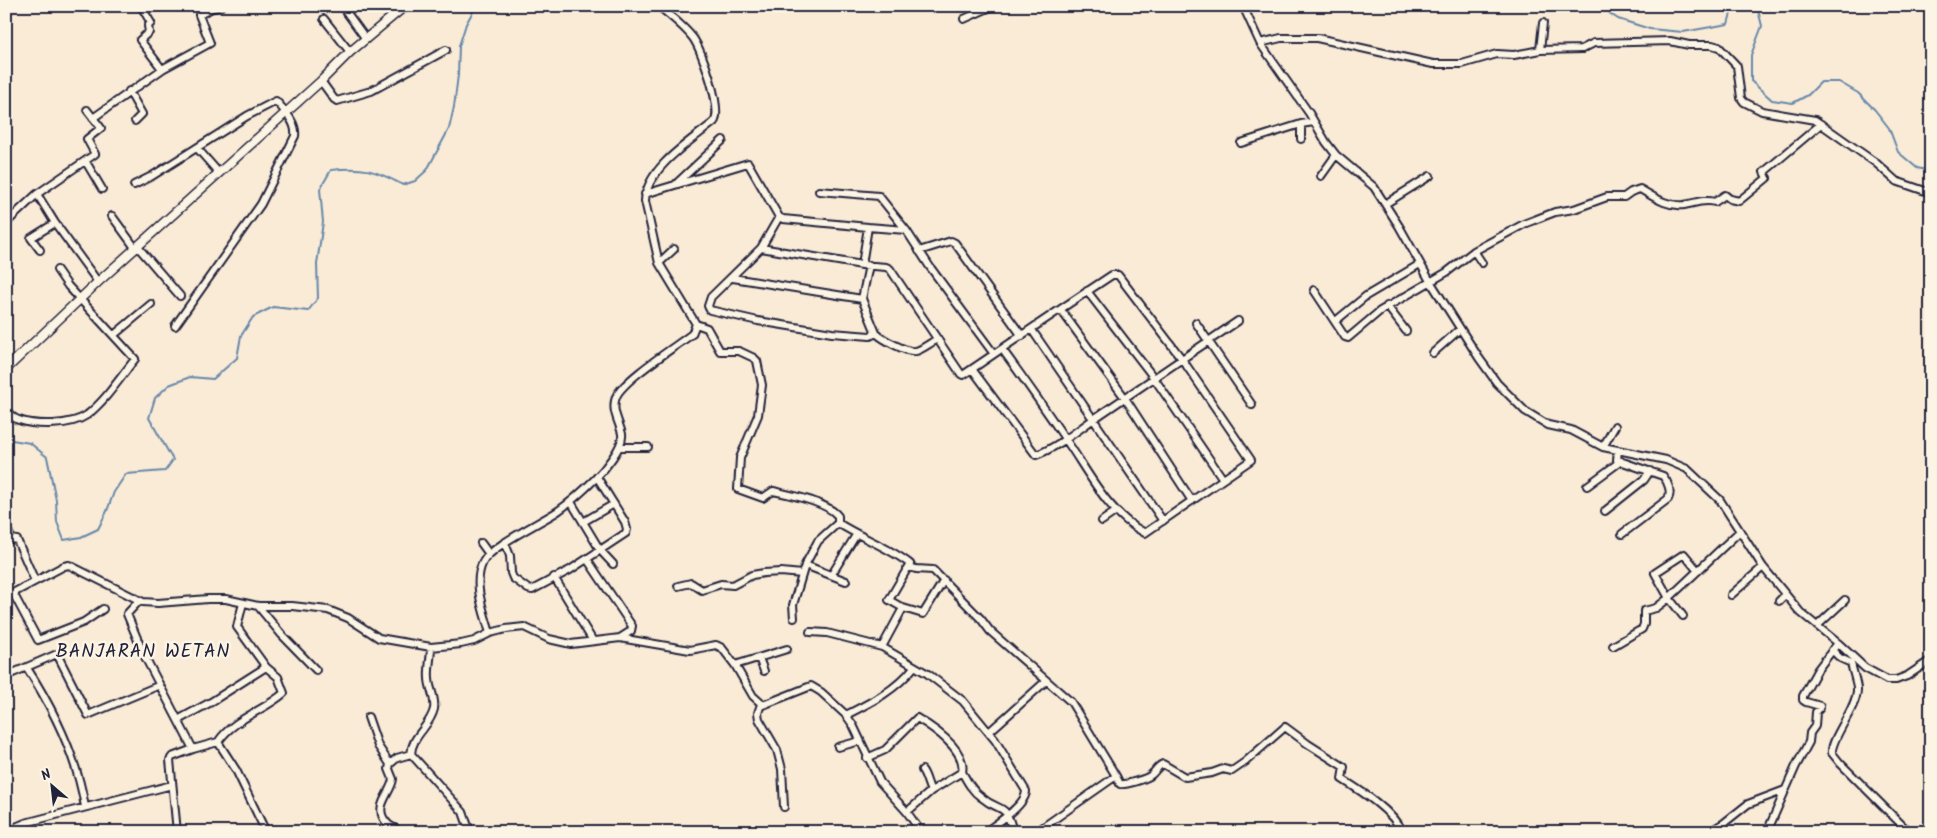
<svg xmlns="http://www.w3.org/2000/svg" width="1937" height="838" viewBox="0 0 1937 838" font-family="Kalam,sans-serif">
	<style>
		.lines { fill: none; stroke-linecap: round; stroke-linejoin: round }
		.stream { stroke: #6688a9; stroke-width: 2 }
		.minor-casing { stroke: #22223b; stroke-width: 10 }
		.tertiary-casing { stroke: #22223b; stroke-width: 11 }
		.minor { stroke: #fcf5e5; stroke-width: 6 }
		.tertiary { stroke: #fcf5e5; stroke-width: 8 }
		.labels { text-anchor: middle; stroke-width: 5; stroke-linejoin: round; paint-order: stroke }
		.quarter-label { font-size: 19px; letter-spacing: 1px; fill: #22223b; stroke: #fcf5e5 }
	</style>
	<rect width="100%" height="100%" fill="#faebd7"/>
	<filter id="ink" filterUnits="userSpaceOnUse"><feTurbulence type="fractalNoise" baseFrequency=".02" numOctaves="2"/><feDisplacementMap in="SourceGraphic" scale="10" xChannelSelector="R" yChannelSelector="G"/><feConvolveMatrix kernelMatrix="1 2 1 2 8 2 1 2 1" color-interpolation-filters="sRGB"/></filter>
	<g filter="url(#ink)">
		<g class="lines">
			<path class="stream" d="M1599,6l19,13 32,10 33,3 45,-8 5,-18
				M1757,6l5,20 -11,29v26l21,19 21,3 15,-8 13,-13h18l19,11 17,17 14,18 9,24 19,16 14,3
				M6,439l24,4 17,14 9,43 1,22 7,18 17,-3 17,-8 9,-18 7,-19 12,-18 39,-3 8,-11 -24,-42 6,-20 14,-13 21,-8 23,2 24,-21 4,-22 12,-19 20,-10 35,4 10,-13 -1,-34 6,-42 -3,-33 11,-19c32,-4 44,0 72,15l12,-4 12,-11 22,-41 5,-22 4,-32 1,-29 7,-22 10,-18"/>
			<g class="minor-casing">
				<path id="minor" d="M141,6l10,17 -3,3 1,6 -9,8 22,29
					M342,6l24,33
					M659,6c11,10 25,20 34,32 9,12 30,72 21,84 -23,19 -68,46 -69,79l14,62 37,61 11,4 13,23h19l15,7 3,3 5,24 -4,30 -18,43 -2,31 25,9 10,-7c18,4 54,11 65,25v7
					M1243,6l17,37 49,70 17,29 10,13 38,32 25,39 31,55 49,77 18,25 28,28 23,14 23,5 32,17 63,13 21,9 33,31 43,67 37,45 38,31 27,25 22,12h9l11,-4 24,-16
					M324,19l26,33
					M964,19l29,-13
					M1260,43l21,-5h36l116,26h29l35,-10 17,1 26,-5 42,-1 12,-6 76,-2 19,4h23l7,2 18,19 4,32 3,4 18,9 53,9 61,43 20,18 35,12
					M1540,50l3,-27
					M321,81l13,18 3,2 34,-10 75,-41
					M129,91l13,23 -7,7
					M87,110l14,18 -14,11 8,15 -58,40 18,29 43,59
					M93,118l71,-50 46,-25 -11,-28 13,-7 9,-2
					M1301,139v-15
					M1241,143l60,-19 13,-2
					M197,148l22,25
					M86,162l16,27
					M1321,176l15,-21
					M676,184l47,-44
					M134,185l18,-9 95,-60 29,-15c8,9 21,22 19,35l-34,68 -86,122
					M819,191l60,5 27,34
					M645,194l103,-31 31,54 4,2 85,8 -6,38
					M1385,204l45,-28
					M112,216l24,33
					M779,217l-18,31 -50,49 -3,9 2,4 48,11 74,12 38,3 6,-3 -14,-34 7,-34
					M6,223l31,-29
					M868,227l38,3 24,37 64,87
					M138,247l42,49
					M761,248l101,17 24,2 4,2 71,105 2,1 9,-6
					M40,250l-9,-12 24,-15
					M919,251l32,-10 4,2 67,93
					M1474,251l8,12
					M659,263l15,-14
					M733,278l129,21
					M1314,290l31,47 3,1 32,-27 67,-39 27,-21 50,-27 31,-12 19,-3 33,-12h17l7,-5 9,-3c14,8 27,18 44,16 11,-2 20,-6 31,-3l10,-7 5,4 9,2 28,-23 -3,-6 57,-48
					M1087,291l67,87 69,101
					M1387,306l19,25
					M1061,310l64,88 67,103
					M1338,319l28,-23 54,-32
					M1196,323l56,82
					M1032,330l131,191
					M876,333c6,6 31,20 40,18 7,-2 15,-9 22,-12
					M114,335l37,-31
					M1002,349c22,30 43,60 64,91 23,33 42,74 79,93l106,-73 -69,-101 -64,-84h-6c-47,31 -93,62 -140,94l64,86c23,-8 45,-28 65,-41 46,-31 92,-62 137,-93
					M1433,353l27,-24
					M6,411c4,3 8,8 13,9 17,6 52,6 68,-5 19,-15 33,-37 48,-56l-67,-73 -11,-16
					M620,447h28
					M1603,447l12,-21
					M1618,450l-1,10 46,16c5,6 9,16 5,23l-46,35
					M1587,486l34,-25
					M571,502l29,48 13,14
					M1605,511l39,-31 6,-9
					M1102,521l13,-9
					M583,522l31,-18
					M6,525l5,14 6,1 18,41
					M481,543l8,11
					M505,543l5,13 1,17 2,5 15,11 4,1 38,-20 56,-37 1,-4 -2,-7 -28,-45
					M587,559l45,67 -1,5 -11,7
					M805,565l13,-24 20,-18c23,15 51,24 72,41l-21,36 14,8
					M910,567l6,2 17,1 48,49 9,12 81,71 45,74
					M832,574l24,-39
					M554,577l39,64
					M944,580l-21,34 -20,-6 -21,39 46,27 35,27 32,39 31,51c0,14 -30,33 -41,41
					M678,586l13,-3 11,7 19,-6 12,1 19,-10 12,-2 17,-1 21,2
					M13,593l25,47 46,-18 19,-13
					M6,595l7,-2 51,-27 5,-1 74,37 15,1 50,-4h18l32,7h34l36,4 20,8 31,20 52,9 30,-3 13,-3 16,-8 16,-4 18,-2 25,12 22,5 49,-6 70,12 26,-5 6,3 13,17 18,31 10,9 48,-19 10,6 25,23 7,10 27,57 27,30 14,20
					M1731,595l32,-28
					M139,601l-12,13 17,41 49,94 -21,8 -2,3 7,72
					M1779,601l6,-6
					M258,606l24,29 34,35
					M1683,616l-14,-18 -14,-25 29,-19 14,17
					M794,618l-1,-13 12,-40 41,16
					M1817,626l28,-26
					M810,632l17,1 55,14
					M490,633c-6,-21 -18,-50 -7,-71 8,-16 57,-39 75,-51 13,-9 26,-21 37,-32 9,-9 29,-33 27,-45 -3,-13 -11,-23 -6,-37 7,-17 59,-50 76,-63l4,-10
					M1613,646l29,-17 2,-5v-13l12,-3 13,-10 71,-67
					M431,647c0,10 -3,22 -2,31 0,11 7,19 5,31 -4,18 -22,26 -23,45l52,58 7,20
					M1832,650l8,8 11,5c1,6 7,23 6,27 0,18 -27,49 -25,63l8,10 69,69
					M759,658l5,13
					M735,665l52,-16
					M27,668c27,42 50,90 58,139
					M6,676l51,-22 31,61 72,-30
					M761,704l-3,9 1,6 18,31 5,19 2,38
					M846,715c26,-13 50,-25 68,-48
					M368,717l10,29 12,18 -1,5 4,10c-2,15 -21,28 -6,44 3,4 9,5 13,9
					M178,720l33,-18 55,-35 -29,-40 6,-24
					M989,732l57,-51
					M218,742c16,-24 46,-31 66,-49l-6,-16 -12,-10
					M838,747l22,-6
					M193,749l25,-7 18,28 30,62
					M867,758l18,-8 32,-32c15,9 50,32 45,54
					M390,764l7,-6 14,-4
					M922,770c5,7 5,14 9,21
					M907,812l24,-21 31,-19c5,9 10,19 19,25 20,17 24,3 32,35
					M6,831l19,-8 147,-38
					M1036,832l80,-56 4,8c5,1 27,-5 31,-9 5,-4 6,-9 12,-11l22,13 27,-4 11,-4 9,2 13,-9 40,-35 23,17 36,23 -2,12c19,12 51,32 60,53
					M1709,832l15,-9 24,-19 37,-14
					M1767,832l29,-66 13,-24 1,-9 5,-7 1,-14 4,-4v-2l-14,-4 -3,-2v-4l15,-27 20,-26"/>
			</g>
			<g class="tertiary-casing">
				<path id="tertiary" d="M6,369l92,-87 223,-201 29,-29 55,-46"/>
			</g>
			<use href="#minor" class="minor"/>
			<use href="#tertiary" class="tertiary"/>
		</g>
	</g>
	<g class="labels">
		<g class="quarter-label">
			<text x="143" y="657">BANJARAN WETAN</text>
		</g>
	</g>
	<rect width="1937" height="838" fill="none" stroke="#fcf5e5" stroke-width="25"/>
	<rect x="12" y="12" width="1912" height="813" fill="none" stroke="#22223b" stroke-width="2" filter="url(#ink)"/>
	<g transform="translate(52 786) rotate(332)" stroke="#fcf5e5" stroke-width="4" paint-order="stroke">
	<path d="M0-4L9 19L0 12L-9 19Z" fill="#22223b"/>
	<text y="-8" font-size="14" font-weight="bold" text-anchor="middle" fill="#22223b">N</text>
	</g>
</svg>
